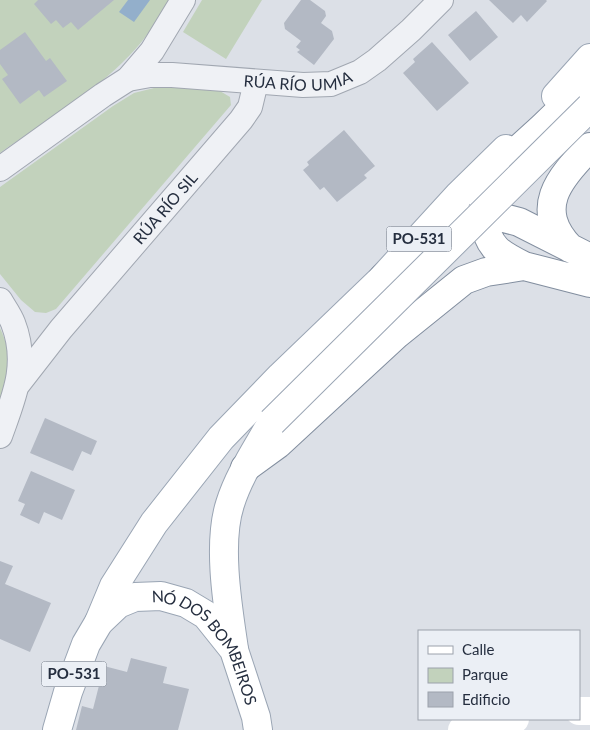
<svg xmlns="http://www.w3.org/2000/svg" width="590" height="730" viewBox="0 0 590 730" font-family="Lato,sans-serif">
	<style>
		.green { fill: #c2d2bc }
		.water { fill: #93afcb }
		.building { fill: #b3b9c4 }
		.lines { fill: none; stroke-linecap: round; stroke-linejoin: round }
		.street-casing { stroke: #a1a7b1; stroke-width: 26 }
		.primary-casing { stroke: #9aa5b4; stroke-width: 30 }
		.highway-casing { stroke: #828e9f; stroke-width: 30 }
		.street { stroke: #eff1f5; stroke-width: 24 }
		.secondary { stroke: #fff; stroke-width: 28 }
		.primary { stroke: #fff; stroke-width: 28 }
		.highway { stroke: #fff; stroke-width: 28 }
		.primary-bridge-casing { stroke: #9aa5b4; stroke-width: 30; stroke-linecap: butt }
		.primary-bridge { stroke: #fff; stroke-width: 28 }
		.labels { text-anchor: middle; stroke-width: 4.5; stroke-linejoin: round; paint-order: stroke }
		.shield { fill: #ebeff5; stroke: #606876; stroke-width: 1 }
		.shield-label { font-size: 15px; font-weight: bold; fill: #252e3f }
		.street-label { font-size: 16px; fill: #252e3f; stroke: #ebeff5 }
	</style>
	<rect width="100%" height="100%" fill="#dce0e7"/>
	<path class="green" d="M0,0h169c-11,20 -24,40 -40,56 -35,37 -87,67 -129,97z
		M202,0h60l-36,59 -43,-27z
		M176,87l44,4 10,6 1,8 -175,204 -10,4 -11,-1 -14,-12 -21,-26v-87l113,-81 21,-13 20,-5z
		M0,328c14,30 10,48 0,78z"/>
	<path class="water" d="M128,0h22l-16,22 -15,-10z"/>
	<path class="building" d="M38,0h76l-36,30 -7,-8 -8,6 -7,-8 -5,4 -17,-20z
		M301,0h9l15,11 1,5 -5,7 11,8 2,8 -20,26 -17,-13 3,-2 -4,-3 5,-6 -16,-12 -1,-6z
		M489,0h57l1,1 -20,21 -6,-7 -8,8z
		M476,11l22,26 -28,24 -22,-26z
		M25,32l21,29 4,-3 17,23 -23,16 -5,-7 -19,14 -18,-25 6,-4 -8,-11v-14z
		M432,42l37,41 -32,28 -34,-38 12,-11 -2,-3z
		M344,130l31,36 -11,9 3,3 -30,24 -13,-15 -4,3 -17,-20 6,-5 -2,-3z
		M45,418l52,23 -6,14 -9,-4 -9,20 -43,-18z
		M31,471l44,19 -13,30 -18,-8 -5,12 -19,-9 5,-11 -7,-3z
		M0,561l13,5 -8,18 46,19 -21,49 -30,-13z
		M131,658l36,9 -4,16 26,6 -11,41h-102l6,-24 11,3 11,-43 23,6z"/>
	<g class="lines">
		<g class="street-casing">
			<g id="street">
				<path id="s1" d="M128,79l22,-4h22l131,10 28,-1 29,-12 17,-12 34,-30 30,-30"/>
				<path d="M0,169l103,-74 25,-16 24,-28 31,-51"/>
				<path d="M0,300c4,7 10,15 13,23 16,41 1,74 -13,113"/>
				<path id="s2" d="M19,383l42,-54 180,-209 9,-13 6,-25"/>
			</g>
		</g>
		<g class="primary-casing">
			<g id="primary">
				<path d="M556,96l34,-38"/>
				<path d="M99,622l15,-36 40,-63 67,-85 60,-62 102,-98 76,-83 47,-46"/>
				<path d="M234,649c-6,-41 -17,-105 -4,-145 9,-29 27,-55 42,-82"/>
				<path id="s3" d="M57,730l11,-38 18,-48 13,-22 19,-18 17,-7 26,-1 25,7 20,12 28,35 22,67 2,13"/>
			</g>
		</g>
		<g class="highway-casing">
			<path id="highway" d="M570,248c-37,-39 -12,-69 20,-101
				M524,266c-24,-12 -36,-18 -40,-46 -7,-42 34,-69 61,-95 16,-15 31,-30 45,-47
				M383,278l59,-48 16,-9 25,-4h17l19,5 71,36
				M245,468l33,-24 119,-110 67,-54 22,-8 38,-6 66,17"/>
		</g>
		<use href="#street" class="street"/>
		<path class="secondary" d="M579,711h11
			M462,730l53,-11"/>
		<use href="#primary" class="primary"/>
		<use href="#highway" class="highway"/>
		<g class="primary-bridge-casing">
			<path id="primary-bridge" d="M272,422l318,-315"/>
		</g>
		<use href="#primary-bridge" class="primary-bridge"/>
	</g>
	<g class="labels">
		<g class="shield">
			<rect x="386.5" y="226.5" width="65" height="25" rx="4"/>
			<rect x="41.5" y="661.5" width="65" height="25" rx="4"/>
		</g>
		<g class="shield-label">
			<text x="419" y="244">PO-531</text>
			<text x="74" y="679">PO-531</text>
		</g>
		<g class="street-label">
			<text dy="6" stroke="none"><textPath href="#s1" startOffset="171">RÚA RÍO UMIA</textPath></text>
			<text dy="6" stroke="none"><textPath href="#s2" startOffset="228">RÚA RÍO SIL</textPath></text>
			<text dy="6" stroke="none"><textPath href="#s3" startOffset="258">NÓ DOS BOMBEIROS</textPath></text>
		</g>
	</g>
	<rect x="418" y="630" width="162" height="90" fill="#ebeff5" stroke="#9ca2ac"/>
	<rect x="428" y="646" width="25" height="8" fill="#ffffff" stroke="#9ca2ac"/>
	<text x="462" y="655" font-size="15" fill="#252e3f">Calle</text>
	<rect x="428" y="668" width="25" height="15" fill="#c2d2bc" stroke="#9ca2ac"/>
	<text x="462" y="680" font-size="15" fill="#252e3f">Parque</text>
	<rect x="428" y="692" width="25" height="15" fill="#b3b9c4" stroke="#9ca2ac"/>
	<text x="462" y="705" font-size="15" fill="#252e3f">Edificio</text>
</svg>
